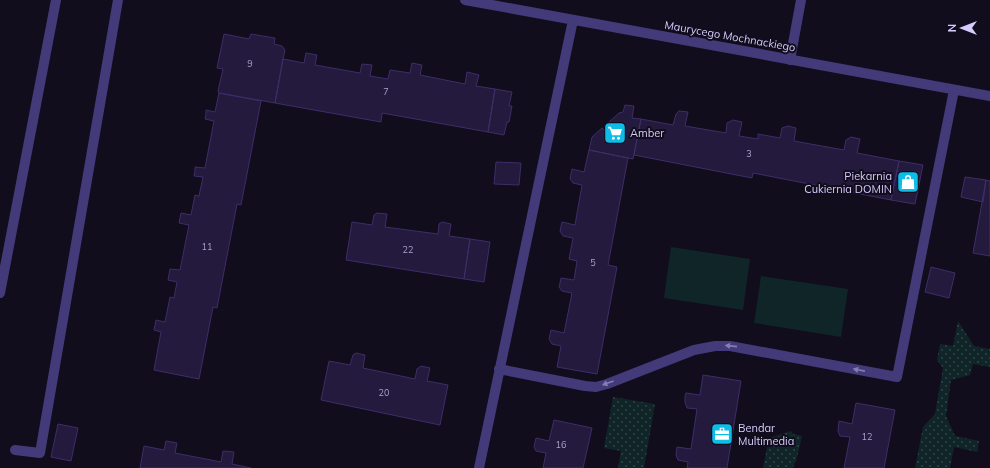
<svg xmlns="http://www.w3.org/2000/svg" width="990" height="468" viewBox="0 0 990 468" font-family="Mulish,sans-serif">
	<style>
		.grass { fill: #102527 }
		.park { fill: url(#park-dots) }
		.building { fill: #241a3d; stroke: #3e2d68 }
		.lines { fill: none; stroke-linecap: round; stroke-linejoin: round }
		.minor { stroke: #433a7a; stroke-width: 10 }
		.oneway { fill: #857cb4 }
		.labels { text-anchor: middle; stroke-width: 4; stroke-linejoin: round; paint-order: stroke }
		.number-label { font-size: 9px; fill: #aaa0cc }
		.street-label { font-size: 11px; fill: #d6ccfc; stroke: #110d1d }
		.poi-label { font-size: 11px; fill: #d6ccfc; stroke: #110d1d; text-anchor: start }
	</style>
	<defs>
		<pattern id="park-dots" width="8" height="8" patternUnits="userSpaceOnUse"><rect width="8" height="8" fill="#102527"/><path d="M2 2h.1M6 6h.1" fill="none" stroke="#324347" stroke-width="1.8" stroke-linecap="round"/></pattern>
	</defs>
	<rect width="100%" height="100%" fill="#110d1d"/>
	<path class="grass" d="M671,247l79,12 -7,51 -79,-12z
		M761,276l87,13 -7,48 -87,-14z"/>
	<path class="park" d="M958,321l16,25 16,3v18l-17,-3 -3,11 -19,5 -5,36 9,20 24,5 -2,11 -23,-5 -4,21h-35l8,-41 12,-13 8,-46 -6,-8 3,-16 13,2z
		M613,397l42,7 -11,64h-26l3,-17 -17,-3z
		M791,431l2,3 9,2 -6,26h-1l-2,6h-30l6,-30z"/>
	<path class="building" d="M224,34l25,5 2,-5 24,4 -1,6 8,2 3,4 -2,9 -8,44 -56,-10 -1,-2 5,-22 -6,-1z
		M306,53l11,2 -2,10 45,8 2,-9 10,1 -2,11 18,3 2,-9 20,3 2,-10 10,2 -2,10 45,9 2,-12 12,3 -3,11 19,3 -7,43 -106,-19 -1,9 -106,-19 8,-44 21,4z
		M495,89l17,3 -3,14h3l-3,16h-2l-3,13 -16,-3z
		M219,93l42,8 -20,104 -4,-1 -20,104 -4,-1 -14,72 -45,-9 7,-38 -7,-2 2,-10 9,2 5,-25 4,1 3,-16 -9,-2 2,-11 10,1 9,-45 -10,-2 2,-10 10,2 4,-20 4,1 4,-19 -9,-1 1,-5v-4l10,1 9,-47 -9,-2 1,-5v-4l9,2z
		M625,105l9,1 -2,12 9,1 -8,40 -44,-9 3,-13 10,-9 3,3 6,-5 -3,-3 11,-10 4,-1z
		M679,111l9,1 -3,14 41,7 1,-10 6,-3 9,2 -3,14 19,3v-5l22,4 2,-10 6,-2 8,2 -2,13 50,9 2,-10 5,-3 9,2 -3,14 42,8 -8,39 -138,-27 -1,5 -118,-23 7,-36 32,6 3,-11z
		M589,150l39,8 -20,107 9,2 -20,107 -40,-7 4,-21 -9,-2 -3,-5 2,-9 13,3 8,-40 -10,-2 -3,-4 1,-4 1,-5 13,2 3,-19 -8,-2 4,-21 -10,-2 -3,-5 2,-9 13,3 7,-40 -9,-2 -3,-4 2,-10 12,3z
		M899,161l24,4 -8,39 -24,-4z
		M496,162l25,1 -2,22 -25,-1z
		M965,177l21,3 -3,22 -22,-5z
		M986,180l4,1v75l-17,-3z
		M377,213l10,1 -2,13 53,7 1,-10 3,-2 9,2 -2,12 21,3 -6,40 -118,-19 6,-38 20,3 2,-10z
		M470,239l20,3 -6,40 -20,-3z
		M931,267l24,6 -6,25 -24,-6z
		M356,353l9,2 -2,13 52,11 2,-10 4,-3 9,2 -3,13 21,4 -8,40 -119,-25 8,-39 21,4 3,-10z
		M703,375l38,6 -14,87h-40l1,-6 -10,-2 -2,-5 1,-8 14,2 6,-40 -10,-1 -2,-6v-5l1,-4 14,2z
		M856,403l39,7 -11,58h-40l6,-31 -10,-1 -2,-5 1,-10 13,3z
		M554,420l38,8 -9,40h-40l3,-15 -10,-2 -2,-4 2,-9 13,3z
		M58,424l20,4 -7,33 -20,-4z
		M166,441l11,2 -2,10 46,9 2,-11 11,1 -2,12 19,4h-111l4,-22 20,4z"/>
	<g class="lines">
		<path class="minor" d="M465,0l525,96
			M790,60l11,-60
			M0,293l56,-293
			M499,369l86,17 11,1 11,-3 87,-34 21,-4h15l167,31 57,-287
			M15,450l25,3 78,-453
			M479,468l94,-448"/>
	</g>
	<defs><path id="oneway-solid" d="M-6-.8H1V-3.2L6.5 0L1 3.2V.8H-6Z"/></defs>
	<g class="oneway">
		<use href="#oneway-solid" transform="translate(731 346) rotate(-174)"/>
		<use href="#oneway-solid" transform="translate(859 370) rotate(-169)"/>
		<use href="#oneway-solid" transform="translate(608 383) rotate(160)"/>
	</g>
	<defs>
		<g id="supermarket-square" transform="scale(1.15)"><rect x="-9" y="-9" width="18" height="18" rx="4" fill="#0dbce7" stroke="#110d1d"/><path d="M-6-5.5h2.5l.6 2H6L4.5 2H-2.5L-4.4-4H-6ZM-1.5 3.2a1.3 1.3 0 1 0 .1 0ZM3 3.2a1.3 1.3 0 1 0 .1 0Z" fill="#fff"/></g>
		<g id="shop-square" transform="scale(1.15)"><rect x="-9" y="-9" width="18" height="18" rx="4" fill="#0dbce7" stroke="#110d1d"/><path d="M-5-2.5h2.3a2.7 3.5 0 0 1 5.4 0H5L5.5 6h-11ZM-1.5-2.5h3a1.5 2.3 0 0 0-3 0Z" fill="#fff"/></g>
		<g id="office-square" transform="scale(1.15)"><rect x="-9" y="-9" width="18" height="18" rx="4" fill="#0dbce7" stroke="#110d1d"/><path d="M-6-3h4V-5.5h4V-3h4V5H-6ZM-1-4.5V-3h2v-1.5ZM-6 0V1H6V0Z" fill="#fff"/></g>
	</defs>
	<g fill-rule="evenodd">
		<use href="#supermarket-square" x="615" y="133"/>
		<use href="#shop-square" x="908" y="182"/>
		<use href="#office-square" x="722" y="434"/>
	</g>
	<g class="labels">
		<g class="number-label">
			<text x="250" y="67">9</text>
			<text x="386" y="95">7</text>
			<text x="749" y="157">3</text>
			<text x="207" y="250">11</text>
			<text x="408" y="253">22</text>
			<text x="593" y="266">5</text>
			<text x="384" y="396">20</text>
			<text x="867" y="440">12</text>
			<text x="561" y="448">16</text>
		</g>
		<g class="street-label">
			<text transform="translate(730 36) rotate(10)" y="4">Maurycego Mochnackiego</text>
		</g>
		<g class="poi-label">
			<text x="630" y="137">Amber</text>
			<text x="892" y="180" text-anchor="end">Piekarnia<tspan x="892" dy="13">Cukiernia DOMIN</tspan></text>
			<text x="738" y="432">Bendar<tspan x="738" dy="13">Multimedia</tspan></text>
		</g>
	</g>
	<g transform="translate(962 28) rotate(270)" stroke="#110d1d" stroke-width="3" paint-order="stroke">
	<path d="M0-3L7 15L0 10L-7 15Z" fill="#d6ccfc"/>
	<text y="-6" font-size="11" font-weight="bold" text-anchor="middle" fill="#d6ccfc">N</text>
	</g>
</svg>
